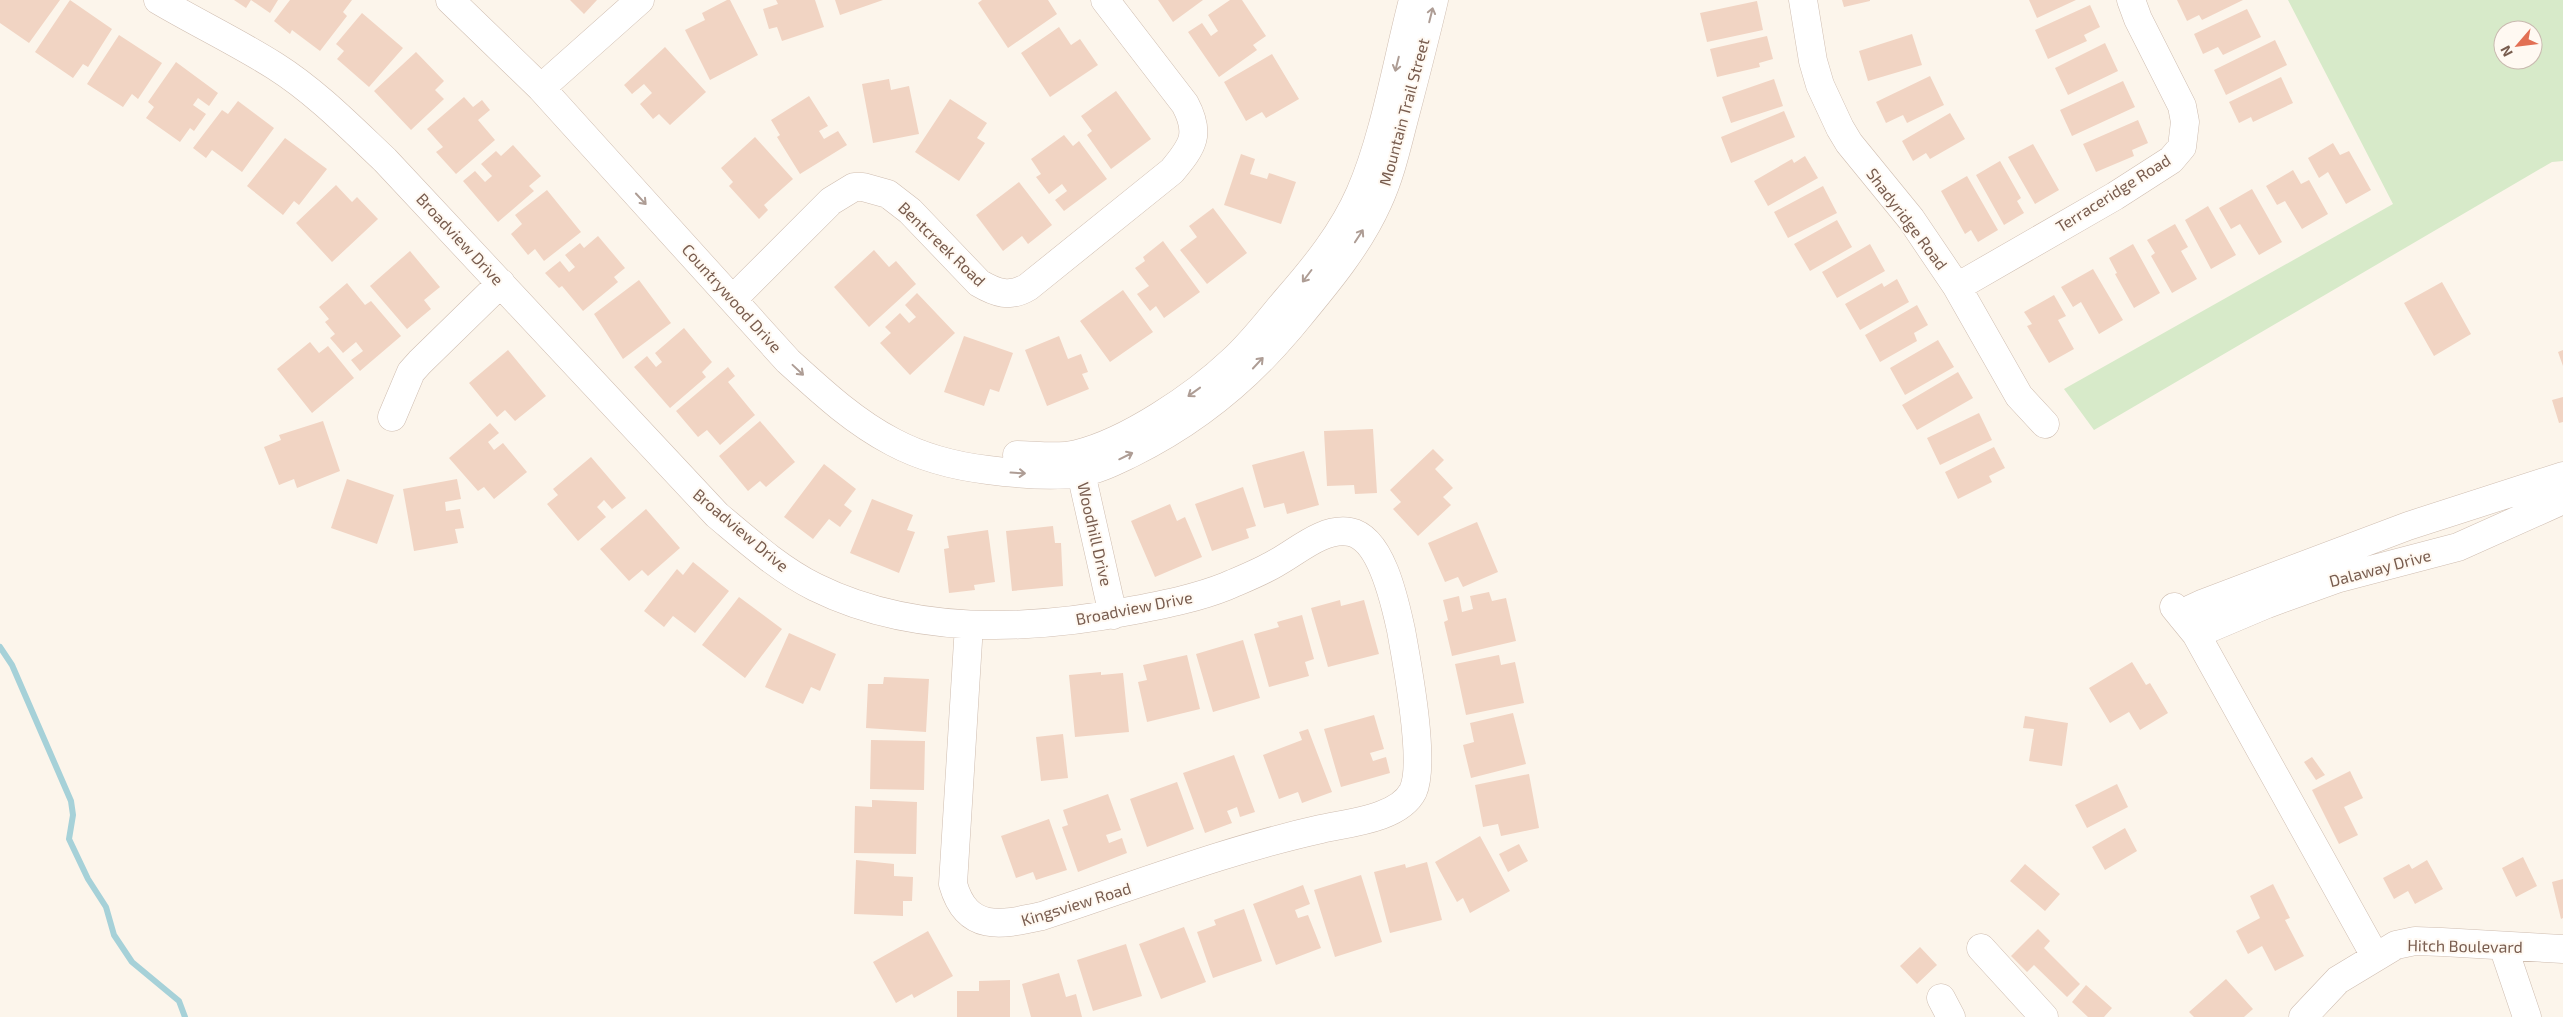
<svg xmlns="http://www.w3.org/2000/svg" width="2563" height="1017" viewBox="0 0 2563 1017" font-family="'Exo 2',sans-serif">
	<style>
		.green { fill: #d7eac9; fill-rule: evenodd }
		.lines { fill: none; stroke-linecap: round; stroke-linejoin: round }
		.stream { stroke: #a6d1d8; stroke-width: 6 }
		.building { fill: #f1d4c3 }
		.minor-casing { stroke: #cfbdb0; stroke-width: 29 }
		.minor { stroke: #fff; stroke-width: 28 }
		.oneway { stroke: #ae9d95 }
		.labels { text-anchor: middle; stroke-width: 4; stroke-linejoin: round; paint-order: stroke }
		.street-label { font-size: 16px; fill: #785c4e; stroke: #fff9f2 }
	</style>
	<rect width="100%" height="100%" fill="#fcf5eb"/>
	<path class="green" d="M2288,0h275v161l-11,1 -458,268 -30,-41 329,-185zM2503,30h30v30h-30z"/>
	<g class="lines">
		<path class="stream" d="M0,647l12,18 59,136 2,14 -4,24 19,40 18,28 8,28 18,27 47,39 6,16"/>
	</g>
	<path class="building" d="M0,0h60l-31,43 -29,-20z
		M70,0l42,29 -24,38 -5,-3 -10,14 -38,-26z
		M234,0h44l-8,13 -19,-13 -5,8z
		M290,0h62l-9,12 4,4 -27,35 -28,-21 -2,4 -16,-13z
		M570,0h27l-13,14z
		M727,0h3l28,55 -48,25 -25,-50 20,-10 -3,-7z
		M776,0h39l9,27 -42,14 -5,-14 -8,2 -6,-20 15,-5z
		M835,0h48l-43,15z
		M982,0h66l9,14 -49,34 -30,-45z
		M1158,0h45l-30,22z
		M1230,0h12l24,36 -13,9 4,5 -38,27 -31,-45 14,-9 9,13 7,-5 -10,-16z
		M1842,0h28v1l-26,6z
		M2029,0h47l-39,18z
		M2177,0h66l-41,20 -3,-5 -12,6z
		M1757,1l6,29 -56,12 -7,-29z
		M2090,5l10,22 -16,8 3,6 -39,18 -13,-29z
		M2247,9l14,28 -38,18 -5,-8 -15,7 -9,-20z
		M362,13l41,35 -34,39 -32,-28 7,-8 -8,-7z
		M1059,27l12,18 9,-6 18,26 -48,32 -29,-44z
		M1912,34l10,31 -54,16 -9,-30z
		M119,35l43,28 -24,36 -6,-5 -9,13 -36,-23z
		M1767,36l6,23 -14,4 1,4 -43,10 -7,-28z
		M2275,40l12,25 -61,30 -12,-25z
		M2105,43l13,28 -50,24 -13,-27z
		M665,47l41,45 -36,33 -11,-11 -6,5 -13,-15 12,-11 -8,-9 -12,10 -8,-9z
		M416,52l28,29 -9,9 9,9 -33,31 -37,-39z
		M1272,54l27,45 -33,19 -4,-6 -16,9 -22,-39z
		M176,62l42,31 -9,13 -11,-8 -5,7 13,9 -12,17 -4,-3 -10,14 -34,-24 8,-11 -6,-5z
		M1930,76l14,29 -37,18 -4,-8 -17,8 -10,-21z
		M2281,77l12,26 -40,19 -2,-5 -12,6 -10,-21z
		M889,79l2,11 18,-4 10,48 -46,9 -11,-59z
		M1774,79l9,27 -52,17 -9,-26z
		M2123,81l12,26 -63,29 -12,-26z
		M1116,91l35,48 -40,30 -24,-34 5,-4 -11,-15z
		M809,96l19,30 -9,5 5,8 14,-8 9,14 -47,29 -23,-37 3,-2 -9,-15z
		M464,97l9,10 9,-7 8,10 -12,10 17,20 -39,34 -20,-22 7,-5 -16,-18z
		M950,99l37,24 -10,15 8,5 -26,38 -44,-29z
		M238,101l36,27 -32,44 -30,-22 -6,8 -13,-10 29,-38 6,4z
		M1784,111l11,26 -64,26 -10,-26z
		M1950,113l15,26 -35,20 -4,-6 -13,8 -11,-20z
		M2138,120l10,23 -16,7 2,6 -38,16 -13,-28z
		M1064,135l9,11 6,-5 28,38 -43,32 -9,-11 12,-9 -5,-7 -13,10 -13,-17 5,-3 -10,-15z
		M755,137l38,42 -29,26 4,5 -9,9 -30,-33 4,-4 -12,-14z
		M285,138l42,31 -28,36 -5,-4 -11,14 -36,-29z
		M2333,143l7,12 9,-4 22,39 -25,14 -18,-32 -9,6 -11,-20z
		M2033,144l26,46 -24,14 -27,-47z
		M513,145l28,31 -12,10 5,5 -36,31 -35,-41 12,-10 10,11 7,-6 -11,-12 15,-13 5,5z
		M1241,154l14,5 -5,15 17,5 2,-6 27,9 -15,42 -57,-19z
		M1805,156l13,22 -50,28 -14,-25 38,-22 2,4z
		M2000,161l21,37 -4,3 7,12 -20,12 -28,-50z
		M2293,170l8,14 8,-4 19,34 -26,15 -17,-28 -8,4 -11,-19z
		M1967,176l31,54 -20,12 -7,-12 -6,4 -24,-43z
		M1019,182l33,43 -24,19 -6,-8 -19,15 -27,-36z
		M336,185l16,17 5,-5 21,22 -46,43 -36,-39z
		M1823,186l14,27 -49,25 -14,-26z
		M2252,189l30,53 -23,13 -19,-31 -9,5 -12,-21z
		M547,190l34,42 -37,29 -9,-12 -7,6 -17,-21 11,-10 -7,-9z
		M2208,206l28,49 -25,14 -26,-49z
		M1213,208l34,45 -40,31 -27,-34 17,-13 -8,-11z
		M1837,220l15,27 -42,24 -16,-27z
		M2175,224l13,23 -7,4 16,28 -25,14 -21,-37 4,-3 -8,-13z
		M598,236l27,32 -11,9 4,5 -35,29 -21,-25 -3,2 -14,-15 15,-12 9,11 6,-5 -10,-12 15,-12 4,5z
		M1163,241l37,51 -36,26 -8,-12 -6,5 -13,-17 12,-8 -14,-18 10,-7 -2,-4z
		M1870,244l15,27 -48,27 -15,-26z
		M2133,244l27,49 -26,15 -19,-34 2,-1 -8,-15z
		M874,250l15,17 7,-6 20,23 -47,43 -35,-40z
		M410,251l30,36 -16,13 7,9 -24,20 -37,-43z
		M2093,269l30,51 -24,14 -18,-32 -8,5 -12,-20z
		M1897,279l12,23 -49,28 -15,-26 37,-21 2,4z
		M639,280l32,43 -48,36 -29,-45z
		M2442,282l29,52 -37,22 -30,-53z
		M347,283l18,22 6,-4 30,35 -41,35 -9,-11 12,-9 -7,-9 -13,11 -13,-15 5,-4 -10,-12 4,-3 -10,-12z
		M1123,290l30,42 -43,30 -30,-41z
		M917,293l38,40 -45,42 -30,-32 11,-10 -6,-6 15,-14 9,10 7,-6 -11,-12z
		M2054,295l12,21 -8,4 16,29 -25,14 -22,-37 5,-2 -8,-12z
		M1917,305l11,20 -14,8 3,8 -37,21 -15,-27z
		M684,328l28,34 -10,10 4,5 -36,31 -36,-41 13,-11 9,11 6,-5 -7,-9z
		M964,336l49,17 -14,39 -9,-3 -6,17 -40,-14z
		M1059,336l9,23 13,-5 7,18 -6,2 7,15 -42,17 -22,-56z
		M1938,340l16,27 -49,28 -15,-27z
		M310,342l9,11 9,-7 26,32 -42,35 -35,-44z
		M508,350l38,46 -31,25 -10,-11 -8,7 -28,-34z
		M2563,350v16l-5,-14z
		M728,367l7,9 -7,6 27,33 -35,30 -13,-15 -9,7 -22,-26z
		M1958,372l15,26 -56,32 -15,-25z
		M2563,397v25l-4,1 -7,-23z
		M1979,413l13,27 -52,25 -13,-27z
		M323,421l17,50 -43,17 -3,-9 -15,6 -15,-38 17,-7 -2,-5z
		M760,421l35,41 -29,25 -6,-6 -12,10 -29,-35z
		M490,423l9,10 -11,9 6,8 9,-7 24,29 -33,27 -10,-12 -6,4 -29,-33z
		M1373,429l4,64 -22,1 -1,-9 -27,1 -3,-55z
		M1994,447l11,21 -16,8 3,6 -34,17 -13,-27z
		M1433,449l11,11 -9,9 18,19 -10,9 8,8 -33,31 -25,-27 8,-7 -11,-12z
		M1304,451l15,54 -32,9 -3,-11 -20,5 -12,-43z
		M591,457l35,41 -14,11 -8,-9 -7,7 9,10 -28,24 -31,-37 11,-9 -5,-6z
		M824,464l32,25 -12,16 8,6 -12,16 -11,-8 -16,20 -29,-22z
		M347,479l47,16 -17,49 -46,-16z
		M457,479l4,20 -16,3 1,9 14,-2 4,19 -9,1 3,14 -44,8 -11,-62z
		M1243,487l13,39 -10,3 3,9 -37,13 -17,-47z
		M872,499l41,16 -6,15 8,2 -16,41 -49,-20z
		M1170,504l7,17 8,-4 17,40 -47,20 -24,-56z
		M646,509l34,39 -32,28 -6,-6 -13,11 -29,-32z
		M1477,522l21,50 -35,15 -5,-10 -13,5 -17,-39z
		M1053,526l2,17h6l2,43 -51,5 -6,-60z
		M988,530l7,52 -21,3 1,5 -26,3 -5,-44 5,-1 -2,-12z
		M693,562l36,29 -34,42 -22,-17 -9,11 -20,-16 33,-42 6,6z
		M1489,592l3,9 14,-3 10,43 -64,15 -8,-34 4,-2 -5,-20 16,-4 3,16 11,-3 -3,-13z
		M739,597l43,32 -37,49 -43,-33z
		M1340,600l1,6 23,-6 15,54 -51,13 -17,-59z
		M1302,615l12,44 -9,3 4,14 -40,11 -15,-53 25,-7 -2,-5z
		M789,633l47,21 -16,37 -9,-4 -8,17 -38,-17z
		M1243,640l17,58 -47,14 -17,-58z
		M1187,655l13,54 -53,13 -9,-40 9,-2 -4,-15z
		M1499,655l2,10 14,-3 9,41 -58,12 -11,-51z
		M2132,662l14,23 4,-2 18,30 -28,17 -11,-18 -19,11 -21,-35z
		M1101,672v3l22,-2 6,59 -54,5 -6,-62z
		M884,677l45,2 -3,53 -60,-4 2,-44h15z
		M1513,713l13,51 -55,14 -8,-33 11,-3 -4,-19z
		M1374,715l10,34 -14,4 3,8 13,-4 4,16 -49,14 -17,-58z
		M2025,716l43,7 -6,43 -33,-5 5,-32 -11,-1z
		M1308,729l24,63 -30,11 -4,-11 -19,7 -16,-44 39,-15 -3,-8z
		M1063,734l5,44 -27,3 -5,-44z
		M871,740l54,1 -1,49 -54,-1z
		M1234,755l21,57 -15,5 -3,-10 -10,4 5,12 -27,10 -22,-60z
		M2312,757l13,18 -9,5 -12,-18z
		M2350,771l13,27 -19,9 14,28 -19,9 -27,-54z
		M1529,774l10,54 -38,8 -3,-12 -15,3 -8,-42z
		M1177,782l17,47 -47,18 -17,-48z
		M2117,784l11,23 -41,21 -12,-23z
		M1108,794l13,36 -15,5 3,8 13,-5 5,15 -49,19 -16,-45 6,-2 -5,-15z
		M872,800l45,2 -1,52 -62,-1 1,-47 17,1z
		M1049,819l18,51 -31,10 -3,-8 -17,6 -15,-42z
		M2125,828l12,23 -32,19 -13,-23z
		M1480,836l30,55 -40,22 -7,-15 -6,4 -22,-40z
		M1519,844l9,17 -20,11 -9,-18z
		M2523,857l14,29 -21,11 -14,-29z
		M856,860l38,4v12l19,1 -1,24h-9v15l-49,-2z
		M2427,860l16,29 -28,15 -7,-13 -14,8 -11,-21 26,-14 3,5z
		M1427,862l15,58 -52,13 -16,-61 31,-8 1,4z
		M2025,864l35,30 -15,17 -35,-30z
		M1361,875l21,67 -47,15 -21,-67z
		M2563,879v39l-2,1 -9,-37z
		M2273,884l17,34 -5,2 19,36 -29,15 -13,-25 -14,8 -12,-23 24,-13 -10,-22z
		M1303,885l7,19 -15,6 3,8 10,-3 13,33 -45,17 -23,-61z
		M1244,909l18,52 -49,17 -16,-46 19,-7 -2,-5z
		M1184,927l22,55 -45,17 -22,-55z
		M2038,929l12,12 -6,7 36,36 -13,13 -33,-32 -7,7 -16,-16z
		M928,931l25,45 -39,22 -2,-4 -16,9 -23,-41z
		M1126,944l16,52 -49,15 -16,-51z
		M1920,947l17,18 -20,19 -17,-18z
		M1059,973l7,24 10,-3 6,23h-51l-9,-33z
		M2226,979l27,30 -9,8h-50l-5,-5z
		M1010,980v37h-53v-26h22v-10z
		M2086,985l26,23 -8,9h-16l-16,-15z"/>
	<g class="lines">
		<g class="minor-casing">
			<path id="minor" d="M158,0c39,23 79,42 117,66 41,26 75,61 110,94l332,355c31,26 62,54 98,72 99,49 215,44 320,23 31,-6 62,-12 92,-24 16,-7 34,-14 49,-23 22,-12 48,-36 74,-31 32,6 45,71 51,98 6,33 25,133 12,161 -14,28 -66,32 -92,38 -95,21 -187,57 -279,87 -41,9 -75,17 -89,-32l16,-259
				M450,0l91,88 247,273c33,30 65,60 105,81 30,16 62,24 95,28 30,4 61,7 91,3 19,-3 36,-12 53,-20 61,-30 112,-71 156,-123 33,-40 69,-81 90,-128 13,-28 19,-57 27,-87 10,-38 20,-77 29,-115
				M1803,0l10,61 7,24 20,43 9,15 62,76 46,68 62,109 26,28
				M541,88l99,-88
				M1957,287l158,-91 56,-36 11,-13 3,-25 -3,-16 -44,-87 -7,-19
				M733,299l98,-98 23,-14h9l25,7 22,17 69,72c17,10 31,15 49,4l144,-116c21,-25 29,-37 13,-67l-80,-104
				M392,417l19,-45 9,-10 81,-79
				M1017,455c19,0 41,4 60,-1 50,-12 118,-58 155,-93 20,-18 37,-41 55,-62 28,-32 56,-67 73,-106 25,-57 37,-132 53,-193
				M1077,455l36,160
				M2174,607l22,27 179,322
				M2182,617l9,-8 13,-6 204,-77 155,-50
				M2196,634l71,-30 69,-25 122,-32 105,-47
				M2503,946l24,71
				M1981,948l63,69
				M1941,998l10,19
				M2303,1017l35,-37 58,-35 19,-4 27,1 121,7"/>
		</g>
		<use href="#minor" class="minor"/>
	</g>
	<defs><path id="oneway-shaft" d="M-6 0H5M1.5-3L5.5 0L1.5 3" fill="none" stroke-width="1.6" stroke-linecap="round" stroke-linejoin="round" transform="scale(1.25)"/></defs>
	<g class="oneway">
		<use href="#oneway-shaft" transform="translate(1431 15) rotate(-76)"/>
		<use href="#oneway-shaft" transform="translate(1397 64) rotate(104)"/>
		<use href="#oneway-shaft" transform="translate(641 199) rotate(47)"/>
		<use href="#oneway-shaft" transform="translate(1359 236) rotate(-57)"/>
		<use href="#oneway-shaft" transform="translate(1307 276) rotate(127)"/>
		<use href="#oneway-shaft" transform="translate(1258 363) rotate(-47)"/>
		<use href="#oneway-shaft" transform="translate(798 370) rotate(43)"/>
		<use href="#oneway-shaft" transform="translate(1194 392) rotate(144)"/>
		<use href="#oneway-shaft" transform="translate(1126 456) rotate(-26)"/>
		<use href="#oneway-shaft" transform="translate(1018 473) rotate(3)"/>
	</g>
	<g class="labels">
		<g class="street-label">
			<text transform="translate(1404 112) rotate(-75)" y="6">Mountain Trail Street</text>
			<text transform="translate(2113 193) rotate(-32)" y="6">Terraceridge Road</text>
			<text transform="translate(1907 219) rotate(53)" y="6">Shadyridge Road</text>
			<text transform="translate(460 239) rotate(47)" y="6">Broadview Drive</text>
			<text transform="translate(942 244) rotate(44)" y="6">Bentcreek Road</text>
			<text transform="translate(732 298) rotate(48)" y="6">Countrywood Drive</text>
			<text transform="translate(741 530) rotate(40)" y="6">Broadview Drive</text>
			<text transform="translate(1095 534) rotate(77)" y="6">Woodhill Drive</text>
			<text transform="translate(2380 568) rotate(-15)" y="6">Dalaway Drive</text>
			<text transform="translate(1134 608) rotate(-11)" y="6">Broadview Drive</text>
			<text transform="translate(1076 904) rotate(-17)" y="6">Kingsview Road</text>
			<text transform="translate(2465 946) rotate(1)" y="6">Hitch Boulevard</text>
		</g>
	</g>
	<g transform="translate(2518 45) rotate(242)"><circle r="24" fill="#fff9f2" stroke="#c9bab0"/>
	<path d="M0-4L9 19L0 12L-9 19Z" fill="#e27054"/>
	<text y="-8" font-size="14" font-weight="bold" text-anchor="middle" fill="#785c4e">N</text>
	</g>
</svg>
